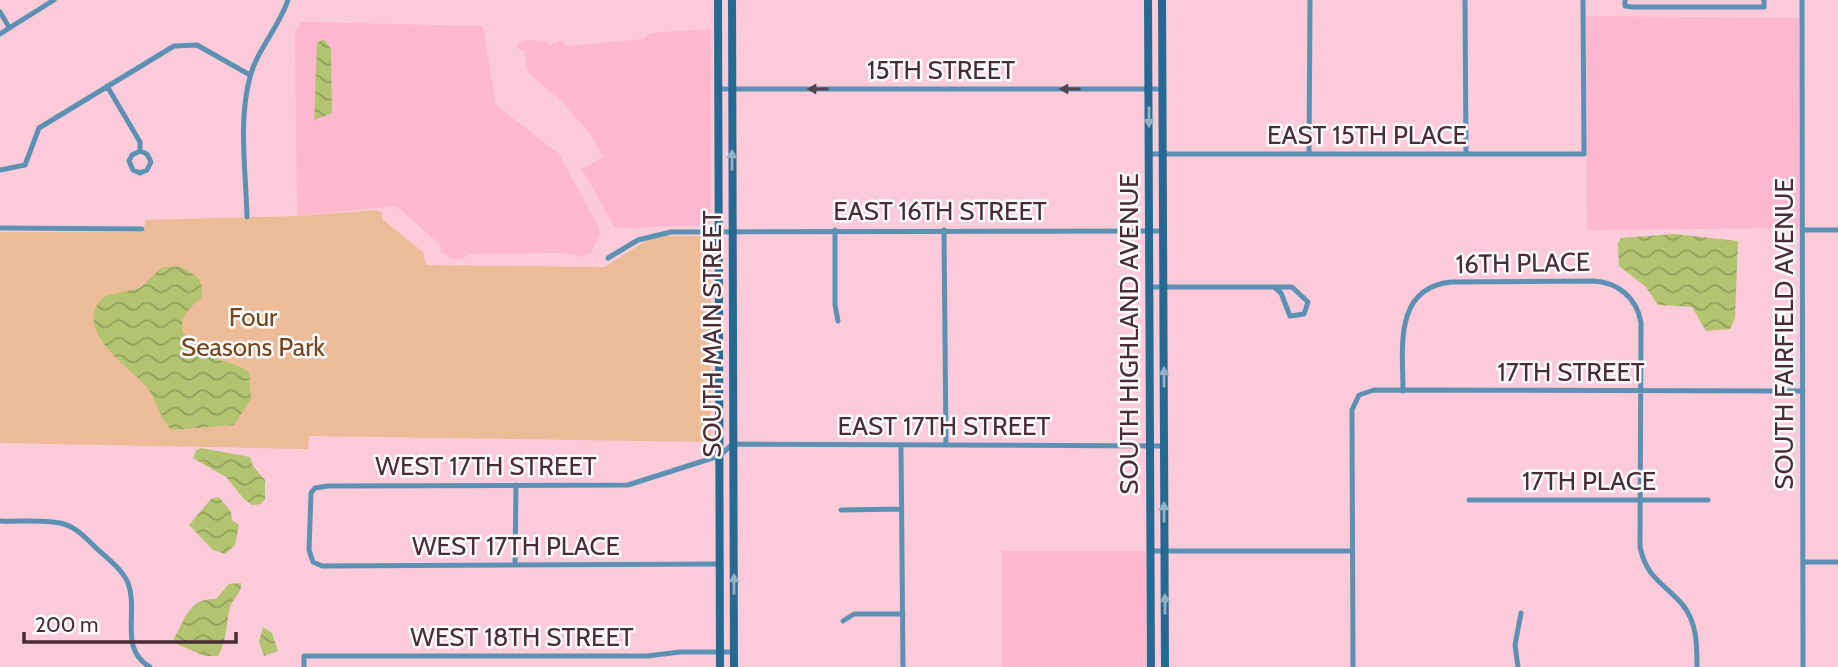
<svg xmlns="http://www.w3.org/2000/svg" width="1838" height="667" viewBox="0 0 1838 667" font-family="Cabin,sans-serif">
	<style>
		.built { fill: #fdb8ce }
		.green { fill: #ecbc99 }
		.water { fill: url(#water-waves) }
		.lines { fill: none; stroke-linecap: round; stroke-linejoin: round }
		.street { stroke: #5c91b3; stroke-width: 5 }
		.secondary { stroke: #266a92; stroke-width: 8 }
		.oneway { fill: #4e4555 }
		.oneway2 { fill: #90b2c6 }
		.labels { text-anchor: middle; stroke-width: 5; stroke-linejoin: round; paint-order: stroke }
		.street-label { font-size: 26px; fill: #4a2c36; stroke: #fbfbfb }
		.park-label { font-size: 26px; fill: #75461f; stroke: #fbfbfb }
	</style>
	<defs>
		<pattern id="water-waves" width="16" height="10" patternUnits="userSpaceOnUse" patternTransform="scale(1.75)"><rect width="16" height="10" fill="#b3c471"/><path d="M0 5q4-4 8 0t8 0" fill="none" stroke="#949f5e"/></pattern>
	</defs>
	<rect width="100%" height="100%" fill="#fbcbda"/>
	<path class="built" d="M1586,16l213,2 1,210 -213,2z
		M302,22l181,4 13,79 63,49 39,72 2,8 -9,19 -9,4 -20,-4 -93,1 -7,5h-8l-13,-7 -1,-8 -44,-38 -99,10 -2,-185z
		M711,29l-1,196 -89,3 -7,-2 -32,-57 21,-12 -13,-24 -29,-32 -33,-29 -4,-22 -7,-2 1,-4 6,-4 21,1 5,4 12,-5 4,6 79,-7 5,-6z
		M1002,551h144l1,116h-145z"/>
	<path class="green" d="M376,210l7,3 -1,6 41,33 3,13 179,2 42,-27 17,-4h44l3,7v199l-402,-6 -1,13 -308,-6v-211h144l1,-12 152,-4z"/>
	<path class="water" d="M324,39l7,10 1,64 -18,7 3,-77z
		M1674,234l64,7 -3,77 -5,11 -24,2 -14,-24 -34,-2 -12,-18 -27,-21 -1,-23 3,-5z
		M177,266c15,5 30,14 24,32 -11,10 -24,19 -17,37 13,28 42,21 65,37l2,27 -17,26 -62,5c-14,-12 -16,-35 -29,-47 -17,-18 -74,-57 -38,-87l35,-8 21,-20z
		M201,448l49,9 3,9 12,14v19l-4,5 -9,1 -9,-7 -17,-21 -33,-19 3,-8z
		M219,497l12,15 1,8 7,5 -4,20 -10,9 -12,-4 -24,-25 22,-26z
		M241,583c1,11 -8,14 -11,24 -4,17 -3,33 -12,49h-13l-33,-14c12,-19 15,-44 44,-43l13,-15z
		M263,627l9,6 6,18 -14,5 -5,-14z"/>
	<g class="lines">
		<path class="street" d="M1465,0l1,154
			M1625,0v6l7,1h132v-7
			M1802,0l1,667
			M0,12l9,15
			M0,34l54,-34
			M107,86l33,56v9l-8,4 -3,6 4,9 7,3 7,-3 4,-8 -4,-8 -7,-3
			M718,89h445
			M1149,154h435l-1,-154
			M1309,154l1,-154
			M0,170l25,-5 14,-37 135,-82 23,-1 53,30
			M247,217c-1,-45 -9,-96 3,-140 7,-27 29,-50 38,-77
			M0,228l142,1
			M835,230v75l3,16
			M944,230l2,215
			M1803,230h35
			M608,258l30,-18 33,-8 492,-1
			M1149,287h143l16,15 -4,12 -14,2 -9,-23 -7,-6
			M1403,391c0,-42 -10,-103 48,-109l142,-1c25,1 44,17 48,42l-1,224c7,32 23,35 42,57 15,18 15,40 15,63
			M901,445l2,222
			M1469,500h239
			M841,510l61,-1
			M0,521c19,1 41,-2 60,2 15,3 25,14 35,24 11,10 27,22 33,36 11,29 -10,66 22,84
			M1151,551h201
			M1804,562h34
			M720,564l-398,2 -9,-4 -4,-12 2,-57 4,-5 13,-2 300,-1 91,-29 14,-12 431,2
			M515,565l1,-80
			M843,621l11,-7h49
			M304,667v-11h343l33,-4h54
			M1353,667l-1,-257 7,-15 15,-5 429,1
			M1518,667l-3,-22 6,-32"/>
		<path class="secondary" d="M718,0l2,667
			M732,0l2,667
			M1148,0l3,667
			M1162,0l3,667"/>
	</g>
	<defs><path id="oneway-solid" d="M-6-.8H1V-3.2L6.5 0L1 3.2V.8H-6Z" transform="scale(1.75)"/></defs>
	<g class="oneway">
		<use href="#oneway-solid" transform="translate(818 89) rotate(180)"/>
		<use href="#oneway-solid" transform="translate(1070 89) rotate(-180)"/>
	</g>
	<g class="oneway2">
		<use href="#oneway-solid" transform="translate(1149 117) rotate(90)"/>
		<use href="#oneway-solid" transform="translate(732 160) rotate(-90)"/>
		<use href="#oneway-solid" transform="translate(1164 377) rotate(-90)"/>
		<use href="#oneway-solid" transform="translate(1164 512) rotate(-90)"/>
		<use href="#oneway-solid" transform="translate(734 584) rotate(-90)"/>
		<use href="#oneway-solid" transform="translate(1165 604) rotate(-90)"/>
	</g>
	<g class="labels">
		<g class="street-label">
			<text x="941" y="79">15TH STREET</text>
			<text x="1367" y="144">EAST 15TH PLACE</text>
			<text x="940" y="220">EAST 16TH STREET</text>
			<text transform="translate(1523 263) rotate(-1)" y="9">16TH PLACE</text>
			<text transform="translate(712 334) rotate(-90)" y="9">SOUTH MAIN STREET</text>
			<text transform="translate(1129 334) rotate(-90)" y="9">SOUTH HIGHLAND AVENUE</text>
			<text transform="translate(1784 334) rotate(-90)" y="9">SOUTH FAIRFIELD AVENUE</text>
			<text x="1571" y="381">17TH STREET</text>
			<text x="944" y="435">EAST 17TH STREET</text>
			<text x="486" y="475">WEST 17TH STREET</text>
			<text x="1589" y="490">17TH PLACE</text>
			<text x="516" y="555">WEST 17TH PLACE</text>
			<text x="522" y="646">WEST 18TH STREET</text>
		</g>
		<g class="park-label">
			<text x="253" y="326">Four<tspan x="253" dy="30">Seasons Park</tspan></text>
		</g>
	</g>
	<path d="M24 632v10h212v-10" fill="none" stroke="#4a2c36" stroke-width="3.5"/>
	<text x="35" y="632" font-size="21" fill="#4a2c36" stroke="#fbfbfb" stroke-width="5" paint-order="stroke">200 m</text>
</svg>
